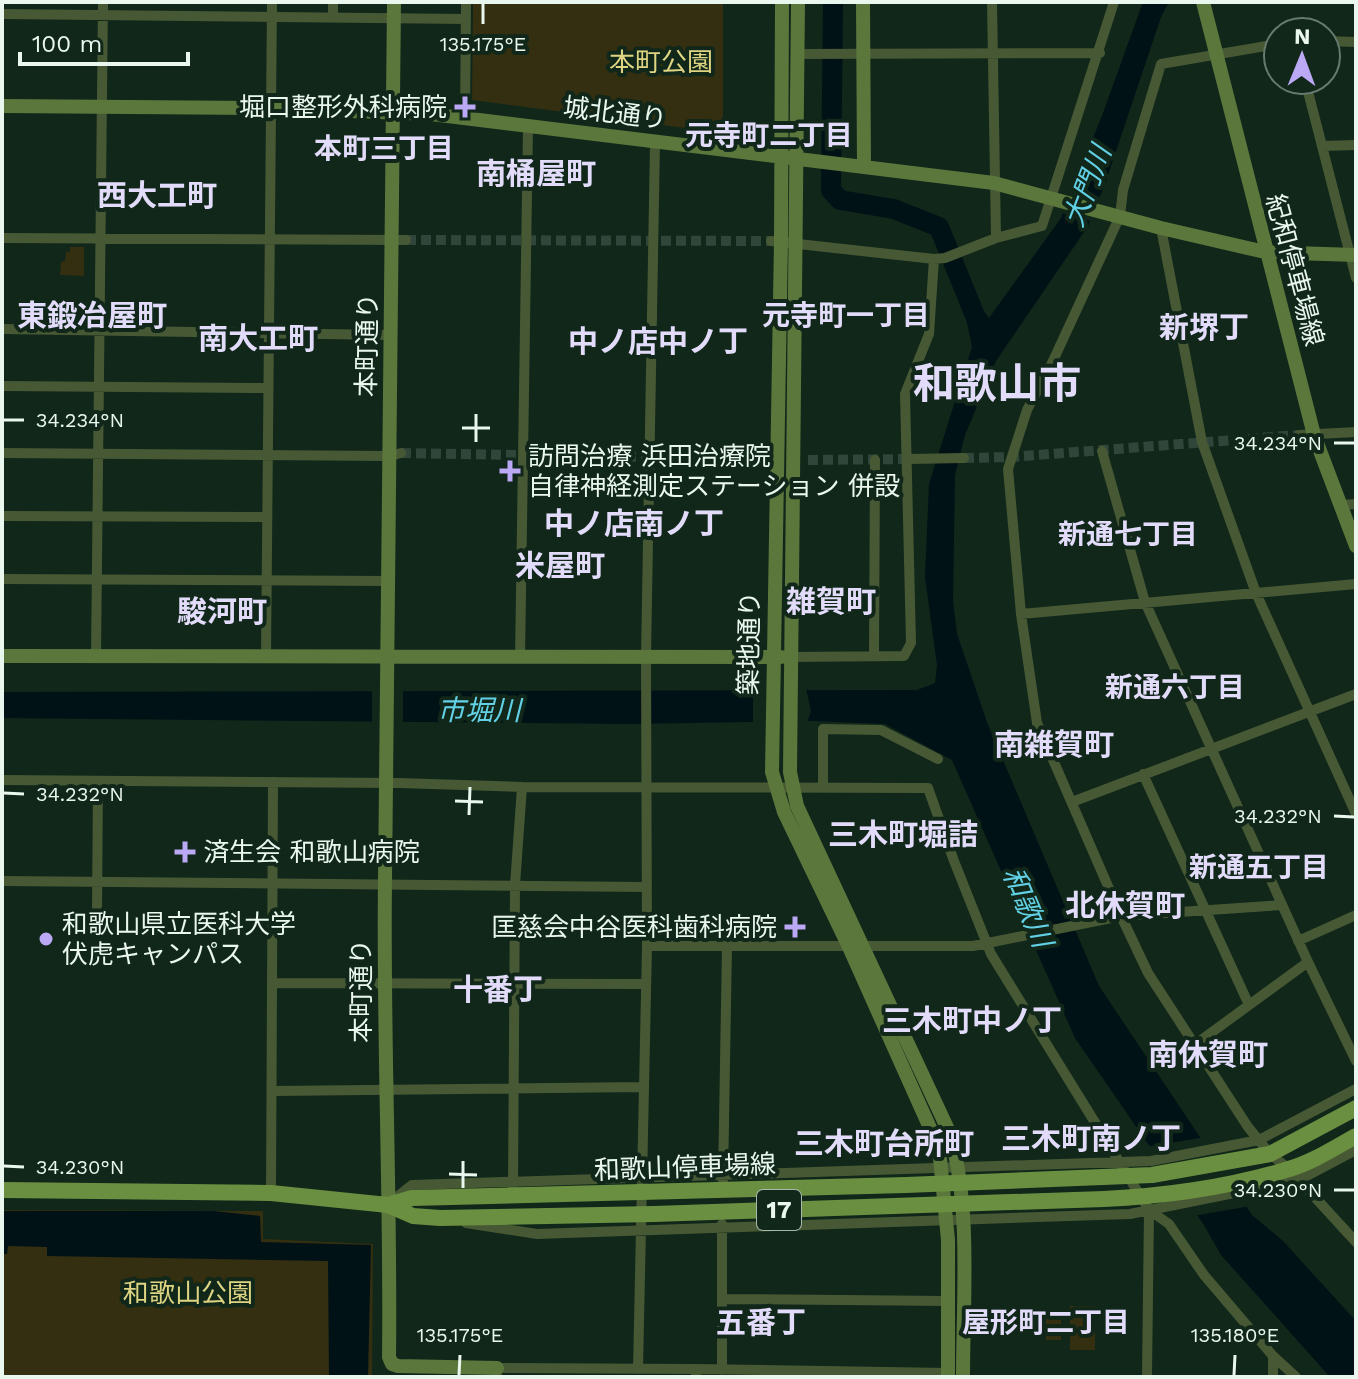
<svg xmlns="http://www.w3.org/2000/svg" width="1358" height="1379" viewBox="0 0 1358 1379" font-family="'Work Sans','Noto Sans JP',sans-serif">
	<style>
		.green { fill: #332f10 }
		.water { fill: #001216 }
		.pier { fill: #10271a }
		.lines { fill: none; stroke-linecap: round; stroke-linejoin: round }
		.river { stroke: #001216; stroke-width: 20 }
		.street-tunnel { stroke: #31463a; stroke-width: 10; stroke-dasharray: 10 5; stroke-linecap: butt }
		.street { stroke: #475834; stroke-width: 10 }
		.secondary { stroke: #5b773c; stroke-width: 14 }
		.primary { stroke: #6b8f41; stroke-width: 16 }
		.ticks { fill: none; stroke: #e9f7ee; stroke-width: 3 }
		.poi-dot { fill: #bca9f5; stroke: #10271a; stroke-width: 3 }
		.labels { text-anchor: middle; stroke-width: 8; stroke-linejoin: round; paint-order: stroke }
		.shield { fill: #10271a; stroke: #a8b9ae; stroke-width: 2 }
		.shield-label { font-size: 24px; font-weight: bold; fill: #e9f7ee }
		.park-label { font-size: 26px; fill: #ded482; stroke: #10271a }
		.poi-label { font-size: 26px; fill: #e9f7ee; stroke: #10271a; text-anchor: start }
		.street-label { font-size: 26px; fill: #e9f7ee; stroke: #10271a }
		.neighbourhood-label { font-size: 28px; font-weight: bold; fill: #e2dcfa; stroke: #10271a }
		.water-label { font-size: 28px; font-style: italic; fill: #62d0e5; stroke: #10271a }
		.quarter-label { font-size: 30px; font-weight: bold; fill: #e2dcfa; stroke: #10271a }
		.town-label { font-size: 42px; font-weight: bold; fill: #e2dcfa; stroke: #10271a }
		.ticks-label { font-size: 20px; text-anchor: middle; fill: #e9f7ee; stroke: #10271a; stroke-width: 8; stroke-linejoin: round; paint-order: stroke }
	</style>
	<rect width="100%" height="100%" fill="#10271a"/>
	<path class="green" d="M473,2h250v131l-251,-33z
		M70,247h14v29l-24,-1 1,-13 4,-1 1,-9h4z
		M2,1210l261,1v28l110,5 -1,133h-370z
		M1070,1306h25v44h-25z
		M1046,1310h15v30h-15z"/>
	<path class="water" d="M1143,2h26l-8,15 -56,167 -17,42 -92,135 -31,74 -10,40 -2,126 4,33 31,91 111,261 153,229 31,26 73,80v56h-26l-109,-122 -17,-30 -129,-187 -123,-278 -67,-36 -73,-3 -181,3 -629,-6v-26l915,-2 18,-7 2,-18 -12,-88 4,-93 43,-137 -9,-44 11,-4 15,19 72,-100 42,-105z
		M2,1211h211l47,5 1,26 110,3 -3,132h-39l-1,-116 -281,-5v-9l-39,-1 -1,8h-5z"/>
	<path class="pier" d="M1070,189l34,9 -10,24 -33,-9z
		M753,688h53l5,23 -5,15h-53z
		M372,689h31v36l-31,-1z
		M1206,1137l45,69 -58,10 -48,-69z"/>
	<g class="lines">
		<path class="river" d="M833,2l-2,188 9,10 54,9 45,18 39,96"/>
		<path class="street-tunnel" d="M406,240l365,1
			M401,453l365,6
			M964,458l47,-1 288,-22
			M808,460l100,-1"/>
		<path class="street" d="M992,2l4,236
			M2,14l464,5
			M333,18v-16
			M1326,41l30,1
			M1278,44l-117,20 -38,126 -3,26 -68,147 -25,47 -19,59 13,145 16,109 84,193 27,57 100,154 22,27 19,15 67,73
			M798,54l302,-1
			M1305,80l51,198
			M465,118l1,-116
			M1322,146l34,-1
			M1161,228l41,214 54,151 100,221
			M2,238l404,2
			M771,241l163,18 11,-1 51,-20 46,-12 72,-224
			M2,329l389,6
			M2,386l266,2
			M1299,435l57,-3
			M1102,451l43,151 163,360 48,99
			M2,453l388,3 11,-3
			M908,459l56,-1
			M1340,505l16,-1
			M2,516l265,1
			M2,579l386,2
			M1021,614l335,-30
			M96,656l7,-654
			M874,656l1,-196
			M266,657l6,-655
			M789,657l115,-1 7,-13 -6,-249 24,-60 5,-75
			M520,658l8,-532
			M1143,774l106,231
			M2,780l397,3 123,4 406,1 26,73 37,93 158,256 20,14 35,51 69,81 23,21
			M823,787v-58l58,1 57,29
			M1072,802l284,-108
			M2,881l645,6
			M97,912l1,-131
			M1298,941l58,-26
			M647,946h326l148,-30 161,-11
			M274,983l372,1
			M1193,1046l115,-84
			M273,1091l369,-4
			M723,1180l4,-234
			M513,1188l2,-303 7,-98
			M271,1193l2,-411
			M392,1201l20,-16 739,-24 108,-21 97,-51
			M466,1223l71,11 593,-20 169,-34 57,-30
			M722,1299l226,2
			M638,1369l9,-423 -1,-290 9,-514
			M696,1369l252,4
			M722,1370v-146
			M497,1377v-9l199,1v8
			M1147,1377l2,-167
			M1273,1377v-21"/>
		<path class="secondary" d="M394,2c-1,293 -5,586 -9,879 -2,159 6,318 4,476l3,7 6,2 99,2
			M782,2l-1,239 -9,531 12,40 65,135 90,201 9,92v137
			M798,2l-8,770 7,34 154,330c20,77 12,162 12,241
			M863,2l1,164
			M1203,2l111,433 42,111
			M2,106l269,2 160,6 563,69 167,45 104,24 91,3
			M2,656l779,1"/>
		<path class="primary" d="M2,1190l269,3 117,12 25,11 27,2 214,-4 450,-15c61,-3 126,-12 185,-30 24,-7 45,-21 67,-33
			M388,1205l24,-7 494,-13 246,-10 118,-21 86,-46"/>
	</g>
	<path class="ticks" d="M483,24v-20M4,420h20M462,428h28M476,442v-28M1334,443h20M4,793l20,1M455,801l28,1M469,815l1,-28M1334,816l20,1M4,1166l20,1M449,1174l28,1M463,1188v-27M1334,1190h20M459,1375l1,-20M1234,1375l1,-20"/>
	<g class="poi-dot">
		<path d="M461 95h8v8h8v8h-8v8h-8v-8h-8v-8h8z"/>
		<path d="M506 459h8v8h8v8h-8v8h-8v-8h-8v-8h8z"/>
		<path d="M181 840h8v8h8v8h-8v8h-8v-8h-8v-8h8z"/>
		<path d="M791 915h8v8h8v8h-8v8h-8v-8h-8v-8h8z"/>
		<circle cx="46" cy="939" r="8"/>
	</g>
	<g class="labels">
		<rect class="shield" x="757" y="1190" width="44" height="40" rx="6"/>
		<g class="shield-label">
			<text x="779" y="1218">17</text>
		</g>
		<g class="park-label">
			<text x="661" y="71">本町公園</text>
			<text x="188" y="1302">和歌山公園</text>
		</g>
		<g class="poi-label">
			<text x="447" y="116" text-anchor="end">堀口整形外科病院</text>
			<text x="528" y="465">訪問治療 浜田治療院<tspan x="528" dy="30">自律神経測定ステーション 併設</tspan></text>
			<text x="203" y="861">済生会 和歌山病院</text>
			<text x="62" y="933">和歌山県立医科大学<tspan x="62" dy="30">伏虎キャンパス</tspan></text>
			<text x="777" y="936" text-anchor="end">匡慈会中谷医科歯科病院</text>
		</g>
		<g class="street-label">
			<text transform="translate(615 113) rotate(7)" y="9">城北通り</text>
			<text transform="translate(1295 270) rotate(75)" y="9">紀和停車場線</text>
			<text transform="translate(367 345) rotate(-89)" y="9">本町通り</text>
			<text transform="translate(749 643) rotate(-89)" y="9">築地通り</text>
			<text transform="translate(361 991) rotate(-90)" y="9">本町通り</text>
			<text transform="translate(685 1167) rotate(-2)" y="9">和歌山停車場線</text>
		</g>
		<g class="neighbourhood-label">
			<text x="769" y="145">元寺町二丁目</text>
			<text x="384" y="158">本町三丁目</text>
			<text x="846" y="325">元寺町一丁目</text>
			<text x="1128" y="544">新通七丁目</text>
			<text x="1175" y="697">新通六丁目</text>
			<text x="1259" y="877">新通五丁目</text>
			<text x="1046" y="1332">屋形町二丁目</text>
		</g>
		<g class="water-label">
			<text transform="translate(1087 186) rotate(-69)" y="10">大門川</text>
			<text x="479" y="720">市堀川</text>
			<text transform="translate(1028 907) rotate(67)" y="10">和歌川</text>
		</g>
		<g class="quarter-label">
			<text x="536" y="184">南桶屋町</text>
			<text x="157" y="206">西大工町</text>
			<text x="92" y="326">東鍛冶屋町</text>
			<text x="1204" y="338">新堺丁</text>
			<text x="258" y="349">南大工町</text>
			<text x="658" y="352">中ノ店中ノ丁</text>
			<text x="634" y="534">中ノ店南ノ丁</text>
			<text x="560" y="576">米屋町</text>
			<text x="831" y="612">雑賀町</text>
			<text x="222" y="622">駿河町</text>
			<text x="1054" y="755">南雑賀町</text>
			<text x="903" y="845">三木町堀詰</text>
			<text x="1125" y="916">北休賀町</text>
			<text x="498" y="1000">十番丁</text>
			<text x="972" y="1031">三木町中ノ丁</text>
			<text x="1208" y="1065">南休賀町</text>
			<text x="1091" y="1149">三木町南ノ丁</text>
			<text x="884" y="1154">三木町台所町</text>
			<text x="761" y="1333">五番丁</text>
		</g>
		<g class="town-label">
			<text x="997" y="398">和歌山市</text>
		</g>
	</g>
	<g class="ticks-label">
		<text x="483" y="51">135.175°E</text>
		<text x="80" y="427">34.234°N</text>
		<text x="1278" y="450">34.234°N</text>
		<text x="80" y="801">34.232°N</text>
		<text x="1278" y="823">34.232°N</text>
		<text x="80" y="1174">34.230°N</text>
		<text x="1278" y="1197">34.230°N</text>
		<text x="460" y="1342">135.175°E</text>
		<text x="1235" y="1342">135.180°E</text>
	</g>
	<rect width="1358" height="1379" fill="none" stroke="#e9f7ee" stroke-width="8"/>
	<g transform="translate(1302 56) rotate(1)"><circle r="38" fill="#10271a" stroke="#677a6f" stroke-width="2"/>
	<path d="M0-6L14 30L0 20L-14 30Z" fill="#bca9f5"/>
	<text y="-12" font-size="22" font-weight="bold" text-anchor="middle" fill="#e9f7ee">N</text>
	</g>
	<path d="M20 52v12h168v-12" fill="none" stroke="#e9f7ee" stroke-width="4"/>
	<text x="32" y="52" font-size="24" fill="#e9f7ee" stroke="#10271a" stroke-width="6" paint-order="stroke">100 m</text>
</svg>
